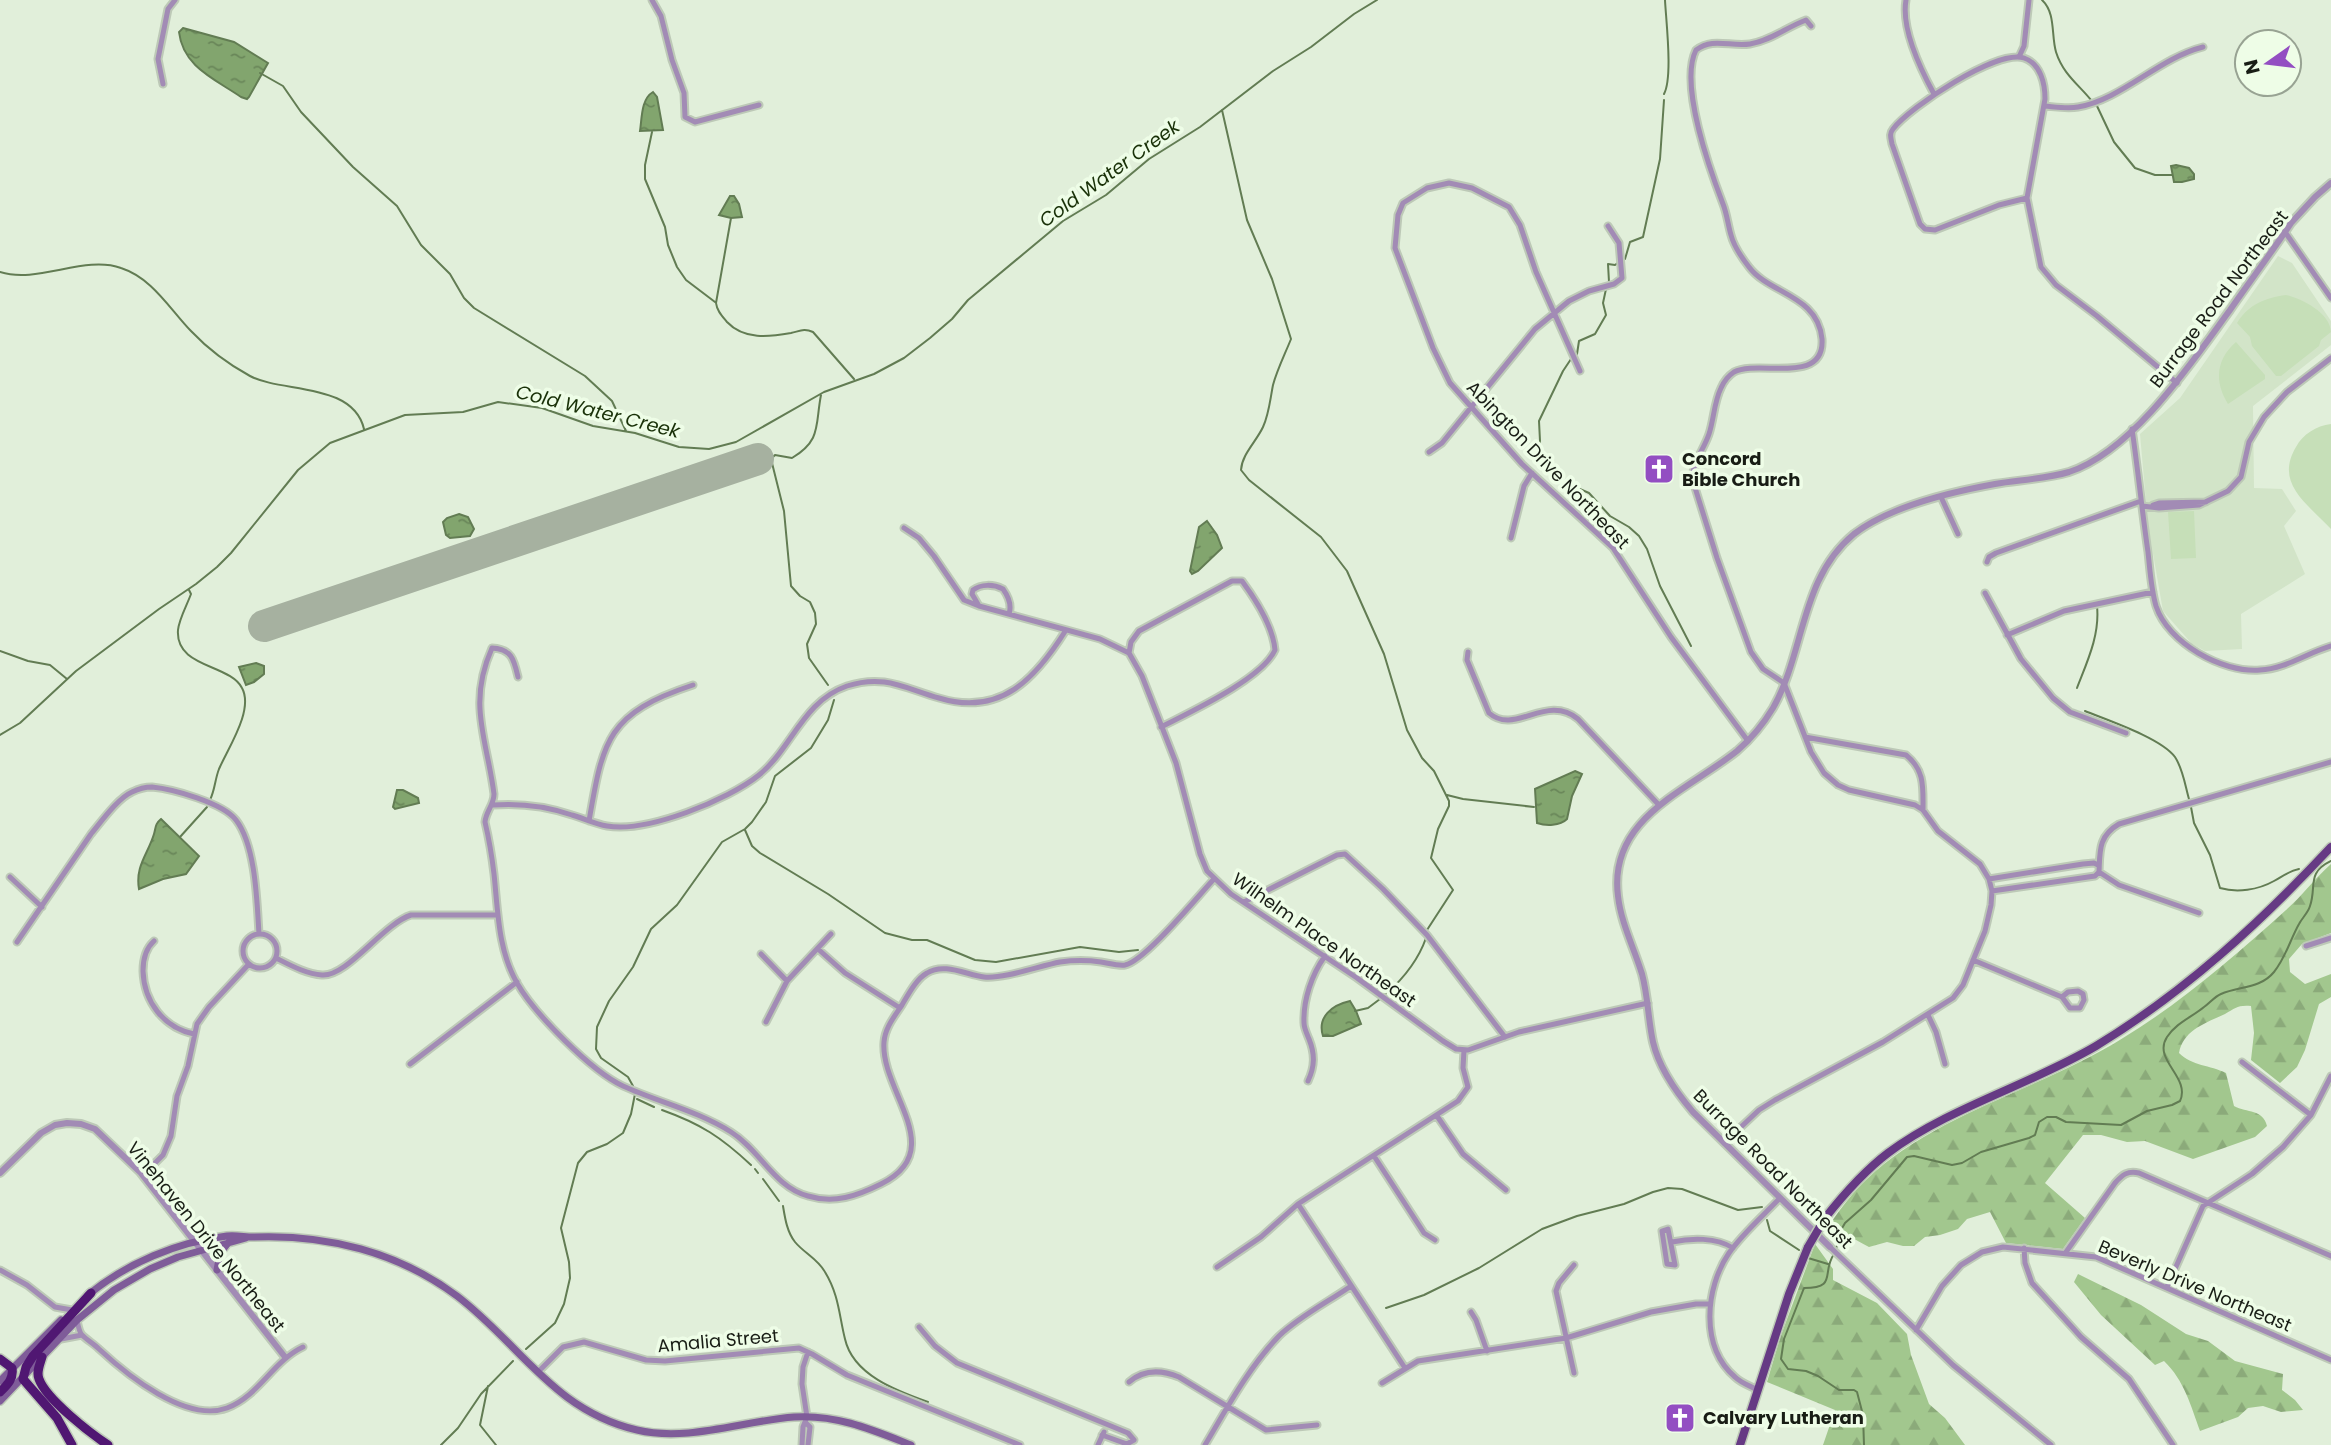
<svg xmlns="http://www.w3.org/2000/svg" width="2331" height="1445" viewBox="0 0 2331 1445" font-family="Poppins,sans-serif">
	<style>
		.built { fill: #d2e4c8 }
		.forest { fill: url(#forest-firs) }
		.green { fill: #c6dfb8 }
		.water { fill: url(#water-ripples); stroke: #627c53; stroke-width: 2 }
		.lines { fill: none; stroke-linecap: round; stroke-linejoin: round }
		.stream { stroke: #627c53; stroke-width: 2 }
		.runway { stroke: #a6b1a0; stroke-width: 32 }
		.minor-casing { stroke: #bdc9b7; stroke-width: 9 }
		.tertiary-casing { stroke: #bdc9b7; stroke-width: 10 }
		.secondary-casing { stroke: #bdc9b7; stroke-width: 10 }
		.primary-casing { stroke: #bdc9b7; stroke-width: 11 }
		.motorway-casing { stroke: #bdc9b7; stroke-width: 12 }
		.minor { stroke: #a28bb5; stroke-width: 5 }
		.tertiary { stroke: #a28bb5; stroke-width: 6 }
		.secondary { stroke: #7f5c99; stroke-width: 7 }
		.primary { stroke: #663a84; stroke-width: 8 }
		.motorway { stroke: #501772; stroke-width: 9 }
		.primary-bridge-casing { stroke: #bdc9b7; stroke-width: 11; stroke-linecap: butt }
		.primary-bridge { stroke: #663a84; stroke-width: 8 }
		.labels { text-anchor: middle; stroke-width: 7; stroke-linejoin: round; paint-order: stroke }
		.street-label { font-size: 18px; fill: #181d15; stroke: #eefde7 }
		.poi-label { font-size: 18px; font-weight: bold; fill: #181d15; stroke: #eefde7; text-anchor: start }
		.water-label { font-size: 19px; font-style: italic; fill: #193108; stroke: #eefde7 }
	</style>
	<defs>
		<pattern id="forest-firs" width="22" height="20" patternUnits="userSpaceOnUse" patternTransform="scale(1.75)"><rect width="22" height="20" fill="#a2c78e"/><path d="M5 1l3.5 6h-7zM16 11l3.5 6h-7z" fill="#8baa7a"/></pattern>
		<pattern id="water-ripples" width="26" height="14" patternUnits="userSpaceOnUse" patternTransform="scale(1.75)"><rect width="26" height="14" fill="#82a56e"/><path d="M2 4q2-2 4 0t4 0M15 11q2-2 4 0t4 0" fill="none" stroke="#698659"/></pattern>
	</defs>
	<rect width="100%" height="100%" fill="#e1efda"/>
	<path class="built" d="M2278,256l14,7 39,58v24l-78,61 1,82 28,1 14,22 -12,15 21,48 -64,40 1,35 -37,2 -13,-7 -29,-33 -15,-86 -8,-91 40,-36z"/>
	<path class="forest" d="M2331,864v69l-29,11 -13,15 1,13 15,12 26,-10v23l-12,7 -14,46 -8,17 -17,16 -29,-23 3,-27 -3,-27c-14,-1 -15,2 -26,8 -19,9 -42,16 -46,39 13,13 31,12 47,20l8,33c13,7 29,3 33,20l-12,11 -62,22 -48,-18 -18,1 -26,-7h-18l-38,48 40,35 -22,31 -57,-6 -16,-31 -23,7 -9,10 -18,6 -15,2 -11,9h-11l-16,-4 -18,5c-14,-8 -26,-13 -39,-23 11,-16 23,-32 37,-45 67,-65 177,-91 256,-141 59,-36 112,-82 163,-128 16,-14 29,-32 45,-46z
		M1815,1244l18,25v11l44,23 30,31 4,21 18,49 16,14 20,27h-142l12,-35 -68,-28 13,-44z
		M2078,1274l63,31 45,29 22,7 27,20 48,13 -1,16 13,10 8,10 -22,2 -18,-6 -15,2 -10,9 -38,14c-9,-25 -16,-51 -36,-70l-9,4 -54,-50 -27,-33z"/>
	<path class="green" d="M2286,295c17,4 44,18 45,37l-10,8 -2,6 -38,30h-5l-24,-30 -2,-9 -13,-14c12,-19 28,-25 49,-28z
		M2236,342l29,33v4l-37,25c-14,-22 -12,-45 8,-62z
		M2331,424v105c-23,-25 -57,-45 -35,-82 7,-13 20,-21 35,-23z
		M2194,511l2,47 -25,1 -3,-47z"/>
	<path class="water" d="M183,28l51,14 34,21 -19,34 -2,2 -6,-2c-26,-18 -58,-30 -62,-65z
		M653,92l4,5 6,33 -23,1c2,-13 1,-32 13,-39z
		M2176,165l13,3 5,6v5l-12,3h-8l-3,-16z
		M730,196h4l5,8 3,13 -11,1 -12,-3z
		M459,514l9,3 6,12 -4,7 -20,2 -4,-3 -3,-13 4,-4z
		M1207,521l10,14 5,13 -24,23 -6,3 -2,-3 9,-44z
		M256,663l8,3v8l-10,8 -8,3 -7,-18z
		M1575,771l7,3 -10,22 -5,23c-7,7 -21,7 -30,4l-2,-34z
		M397,790h6l15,8 1,5 -24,6 -2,-2z
		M161,819l38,37 -13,18 -23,5 -24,10c-4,-23 9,-35 15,-55 2,-7 1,-10 7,-15z
		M1350,1001l6,10 5,13 -28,12h-10c-6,-19 9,-31 27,-35z"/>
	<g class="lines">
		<path class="stream" d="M2042,0c14,13 9,35 14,52 7,22 22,32 35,48
			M260,73l23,13 18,26 52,55 44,39 24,39 29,29 14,24 10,10 111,68 27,25 14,30
			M1664,94c9,-17 2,-73 1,-94
			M2097,106l17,36 21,26 20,7h17
			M1222,110l25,110 25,59 19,60c-6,15 -14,31 -18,46 -3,15 -4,29 -10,42 -7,15 -21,27 -22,43l8,10 72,57 26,34 37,83 23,76 15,28 12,13 15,30v5l-11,23 -7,29 22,32 -26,40
			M652,132l-7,33v14l20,48 3,18 9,22 9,13 29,22
			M731,218l-15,85c1,8 6,13 11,19 17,18 42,15 64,11 9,-2 13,-5 22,-1l41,47
			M1625,259l5,-17 13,-5 17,-78 4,-59
			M0,272c38,12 84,-17 121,-4 31,10 48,40 70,63 17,18 37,33 59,45 32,17 103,6 114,53
			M1609,282l-1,-18 7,1 4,-3
			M1577,354l2,-13 16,-7 11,-19 -3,-12 3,-14
			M821,395c-6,30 1,45 -29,63l-17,-3 -4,4 13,52 7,75 9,10 10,6 5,11 1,11 -9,20 2,14 19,27
			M1558,479l-15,-10 -7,-14 4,-14 -1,-20 24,-50 8,-12
			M1566,483l23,10 21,23 19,11 10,9 8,13 13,37 31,60
			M189,590l2,4c-4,11 -12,25 -13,36 -3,38 52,34 64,58 12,22 -14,60 -23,81 -4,10 -4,21 -9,31
			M0,651l28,10 22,4 17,14
			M2077,688c10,-26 23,-53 20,-82
			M2085,711c22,9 76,27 90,46 8,12 10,28 14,42
			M0,735l20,-12 56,-52 83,-62 37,-25 21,-17 14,-14 67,-83 32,-27 75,-28 58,-3 35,-10 44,6 51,18 42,7 44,14 30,2 27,-7 88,-50 50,-18 30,-16 26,-20 22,-19 16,-19 95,-79 43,-26 43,-36 51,-32 73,-56 38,-24 43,-33 23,-14
			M1447,795l16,4 71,8
			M2191,807l3,16 16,32 10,33c17,5 38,2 54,-7 9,-5 15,-10 25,-12
			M745,830l7,16 8,7 68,41 57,39 27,7h15l48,20 21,2 84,-15 39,5 19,-2
			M180,837l27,-30
			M1386,994c18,-16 32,-33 40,-56
			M1355,1011l13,-3 12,-9
			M633,1086l-5,-9 -27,-19 -5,-9 1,-22 12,-26 24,-34 18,-38 26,-24 45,-63 23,-13 7,-7 14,-20 9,-26 36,-28 17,-28 6,-20
			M637,1099l17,8
			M662,1110c39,14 59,27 89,55
			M755,1169l3,4
			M763,1179l16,22
			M783,1206c2,12 4,26 12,36 9,11 23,17 30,30 14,23 14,43 20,67 8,36 52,52 83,63
			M1767,1220l3,11 29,19
			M1836,1249l5,-19 4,-7 26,-23 36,-43 7,-1 38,9 10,-2 19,-11 48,-14 6,-3 4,-13 8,-5h9l10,5 55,3 26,-14 25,-6 8,-4c11,-24 -28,-41 -13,-64 9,-14 25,-20 37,-30 6,-4 10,-10 17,-13 18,-8 39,-5 53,-22 12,-15 16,-32 25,-48 3,-6 9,-11 11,-18 7,-20 -4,-33 21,-45
			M1834,1254c-13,19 4,34 -30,34l-20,51 -3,20 7,10 18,2 12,5 21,14h15l3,2 6,23 1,30
			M1808,1258l20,6
			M1386,1308l38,-13 55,-27 63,-39 35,-13 47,-12 29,-12 15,-4 14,1 56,21 24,-3
			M526,1349l29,-26 9,-19 6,-26 -1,-16 -8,-34 17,-65 9,-11 20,-8 16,-11 8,-19 4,-20
			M488,1386l-8,39 16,20
			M441,1445l17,-17 23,-34 32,-33"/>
		<path class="runway" d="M264,626l494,-167"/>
		<g class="minor-casing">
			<path id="minor" d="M652,0l9,16 11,44 12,33 1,24 10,5 64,-17
				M1906,0c-5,28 15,70 28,94
				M2019,57l5,-11 5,-46
				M163,84l-5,-25 10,-50 7,-9
				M2045,106c11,1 23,3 33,1 43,-7 81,-49 125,-60
				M2027,198l-28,7 -64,25 -10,-1 -5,-5 -28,-80c-1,-6 -3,-10 1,-15 17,-22 104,-80 131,-71 17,6 21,26 21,41l-18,99 14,69 15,18 41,31 80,67
				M2285,232l46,66
				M1580,371l-44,-99 -16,-47 -11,-18 -37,-19 -23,-5 -22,5 -24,15 -5,12 -3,33 38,100 17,35 72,81 91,84 58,89 77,104
				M2132,429c6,41 10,82 16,123 2,18 3,37 8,54 12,37 66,67 104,64 25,-1 47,-17 71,-24
				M1429,452l13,-9 93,-114 34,-28 20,-10 25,-7 8,-6 -3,-35 -11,-17
				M1941,497l17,37
				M2153,505l6,-2 47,-1
				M2142,506l17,2 40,-3 29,-14 13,-14 8,-35 15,-25 23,-25 44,-34
				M904,528l15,10 15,18 30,44 15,6
				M1511,538l13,-52 8,-13
				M1987,562l2,-5 7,-4 145,-52
				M1985,593l36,66 32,39 17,14 56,21
				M1009,614c3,-9 -1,-18 -6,-25 -10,-5 -22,-5 -30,1l-1,4 7,12 121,33 29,14 13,23 34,87 24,91 7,17 24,23 126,84 86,63 13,8 12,1 51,-18 129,-29
				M2007,635l57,-24 89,-19
				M1468,652l-1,8 22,53c26,23 57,-20 89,6l81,86
				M1129,653l2,-11 8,-11 93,-50h10c14,19 31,45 33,69 -13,29 -85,62 -114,77
				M518,677c-4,-17 -6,-28 -26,-29 -25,56 -5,91 2,146 0,11 -8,17 -9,28 4,17 7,35 9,52 4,37 4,76 23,109 17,30 74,88 106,103 35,16 75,25 108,46 29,18 43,55 77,64 26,8 49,0 73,-12 69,-34 -1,-93 3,-142 1,-14 10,-25 18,-37 6,-10 14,-26 25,-32 17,-11 40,2 57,4 20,2 55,-11 76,-15 14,-2 27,-2 41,0 7,1 17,4 24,3 20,-4 73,-69 89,-86
				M1805,737l101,18c19,15 17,33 17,55
				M493,805c27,-2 53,1 79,10 11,3 23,9 35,11 40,7 121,-26 152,-51 33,-27 44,-74 88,-89 37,-12 57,2 92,12 62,19 97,-20 127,-68
				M589,821c14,-82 19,-108 104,-136
				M2099,872c1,-20 -1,-36 20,-48l212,-62
				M2099,872l20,13 80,28
				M10,877l32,30
				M1989,879l94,-15 11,-1 4,2
				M1992,891l103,-15 4,-4
				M1244,902l93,-47 8,-1 38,35 44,46 78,102
				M243 951a17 17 0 1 1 34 0a17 17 0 1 1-34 0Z
				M154,941c-9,8 -11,18 -11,30 1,31 21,57 51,63
				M17,942l74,-108c10,-12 27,-36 41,-42 6,-3 14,-5 20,-5 21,2 71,16 84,33 20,26 21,83 23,114
				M2306,946l25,-8
				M818,949l27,24 55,35
				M761,954l26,27
				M276,958c14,7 30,16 46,17 25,2 61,-51 89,-60h87
				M1973,960l89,37 8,11h10l4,-8 -1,-6 -5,-3 -10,1 -6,5
				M1928,1015l8,17 9,32
				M766,1022l21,-41 44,-47
				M2242,1062l69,53
				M410,1064l107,-82
				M1308,1081c7,-15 7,-27 1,-42 -2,-5 -5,-11 -5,-16 -1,-23 8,-49 21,-67
				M1437,1116l26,38 43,36
				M1724,1143l35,-33 16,-10 108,-58 70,-44 10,-13 22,-54 6,-26 1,-14 -3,-12 -9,-15 -42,-33 -15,-21 -8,-5 -66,-15 -11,-5 -14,-12 -13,-21 -27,-69 -21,-14 -12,-17 -34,-94 -25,-80c1,-16 12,-29 17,-44 5,-15 5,-32 12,-46 3,-7 7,-12 13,-16 24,-13 91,14 88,-33 -4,-44 -53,-45 -73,-72 -7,-9 -15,-20 -18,-32 -3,-10 -4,-21 -8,-31 -13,-34 -44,-120 -27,-154 17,-13 34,-3 54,-6 20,-3 37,-17 56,-24l5,6
				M1374,1156l50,77 11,7
				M143,1175l20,-20 8,-19 6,-40 11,-30 9,-42 12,-17 40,-43
				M1298,1204l107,164
				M1668,1229l7,36 -8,-1 -5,-33z
				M1672,1242c19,-4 44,-5 61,6
				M1830,1247l123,118 98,80
				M2024,1248l1,15 7,20 49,54 48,42 44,66
				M2066,1252l49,-69c7,-8 13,-13 24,-10l192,83
				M1574,1265l-15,18 -3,8 18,82
				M1217,1267l44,-30 37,-33 160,-103 10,-14 -5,-19 1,-18
				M0,1270l27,15 28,22 17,3
				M2167,1287l36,-81 49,-32 31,-27 28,-32 20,-39
				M1471,1312l5,8 11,31
				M77,1320c1,5 2,12 5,15 5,5 12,9 17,14 28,26 87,74 128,59 32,-12 46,-47 76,-61
				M919,1327l16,19 22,17 171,70 6,7 -7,4 -25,-9
				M1916,1330l26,-44 19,-21 21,-13 21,-5 93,10 235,103
				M61,1339l21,-4
				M538,1372l25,-25 21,-5 62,18 19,1 134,-13 13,6 35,21 173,70
				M1129,1382c15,-13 33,-12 50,-5l87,53 51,-5
				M1382,1383l36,-22 148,-23 85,-26 45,-8h14
				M1758,1390c-8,-4 -17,-7 -23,-13 -35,-30 -30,-89 -6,-124 14,-20 34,-37 51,-55
				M806,1423l4,4 -2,18
				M802,1445l1,-18 4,-10 -5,-33 1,-17 5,-15
				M1098,1445l6,-13
				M1205,1445c22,-37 44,-78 74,-109 21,-20 49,-34 72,-50"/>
		</g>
		<g class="tertiary-casing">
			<path id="tertiary" d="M0,1173l41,-40 14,-8 12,-2 14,1 14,5 45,43 145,185
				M1830,1247l-137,-135c-17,-20 -34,-44 -40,-70 -5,-23 -5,-46 -11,-68 -8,-26 -21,-51 -24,-78 -10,-78 69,-105 119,-145 14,-12 27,-28 36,-43 32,-56 27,-130 81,-174 35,-27 97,-42 141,-50 24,-4 50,-5 74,-12 64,-21 123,-110 161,-162 20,-29 42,-58 61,-87l24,-26 16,-14"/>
		</g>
		<g class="secondary-casing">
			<path id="secondary" d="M217,1270l3,-17 8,-10
				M88,1295c39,-32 89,-53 139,-59 9,-1 18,1 26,1 74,-3 145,15 204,59 63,48 97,115 180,134 51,12 105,-9 157,-13 42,-3 79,13 117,28
				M0,1381l61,-61
				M0,1401l77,-81 37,-30 36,-21 28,-12 68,-19"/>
		</g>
		<g class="primary-casing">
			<path id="primary" d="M1825,1218c19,-24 38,-46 63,-65 60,-45 142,-68 208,-107 89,-54 164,-123 235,-199
				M1740,1445l49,-151 19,-47"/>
		</g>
		<g class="motorway-casing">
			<path id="motorway" d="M42,1357c-2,7 -6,15 -3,22 7,20 51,54 69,66
				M0,1359l12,9c2,11 -5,17 -12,24
				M72,1445l-15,-27 -34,-39 3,-12 7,-11 58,-63"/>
		</g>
		<use href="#minor" class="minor"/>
		<use href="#tertiary" class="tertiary"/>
		<use href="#secondary" class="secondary"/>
		<use href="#primary" class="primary"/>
		<use href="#motorway" class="motorway"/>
		<g class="primary-bridge-casing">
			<path id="primary-bridge" d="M1808,1247l17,-29"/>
		</g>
		<use href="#primary-bridge" class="primary-bridge"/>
	</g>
	<defs>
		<g id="church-square" transform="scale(1.575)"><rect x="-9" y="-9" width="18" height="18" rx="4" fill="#934ec2" stroke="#eefde7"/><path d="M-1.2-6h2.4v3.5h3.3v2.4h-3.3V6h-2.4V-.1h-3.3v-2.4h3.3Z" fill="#fff"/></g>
	</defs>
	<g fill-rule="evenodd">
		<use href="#church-square" x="1659" y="469"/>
		<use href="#church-square" x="1680" y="1418"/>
	</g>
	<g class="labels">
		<g class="street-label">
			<text transform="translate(2219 299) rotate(-53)" y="6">Burrage Road Northeast</text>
			<text transform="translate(1548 465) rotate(46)" y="6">Abington Drive Northeast</text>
			<text transform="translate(1324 940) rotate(35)" y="6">Wilhelm Place Northeast</text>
			<text transform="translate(1773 1169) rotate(45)" y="6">Burrage Road Northeast</text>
			<text transform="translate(206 1237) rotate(51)" y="6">Vinehaven Drive Northeast</text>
			<text transform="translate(2195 1286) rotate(23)" y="6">Beverly Drive Northeast</text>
			<text transform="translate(718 1341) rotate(-5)" y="6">Amalia Street</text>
		</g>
		<g class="poi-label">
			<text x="1682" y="465">Concord<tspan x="1682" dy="21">Bible Church</tspan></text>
			<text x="1703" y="1424">Calvary Lutheran</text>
		</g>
		<g class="water-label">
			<text transform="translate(1109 173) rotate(-36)" y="7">Cold Water Creek</text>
			<text transform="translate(598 411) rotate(14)" y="7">Cold Water Creek</text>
		</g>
	</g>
	<g transform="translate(2268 63) rotate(256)"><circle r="33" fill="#eefde7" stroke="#98a393" stroke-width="2"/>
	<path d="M0-5L12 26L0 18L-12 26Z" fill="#934ec2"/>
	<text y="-10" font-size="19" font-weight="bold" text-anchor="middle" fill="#181d15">N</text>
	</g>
</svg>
